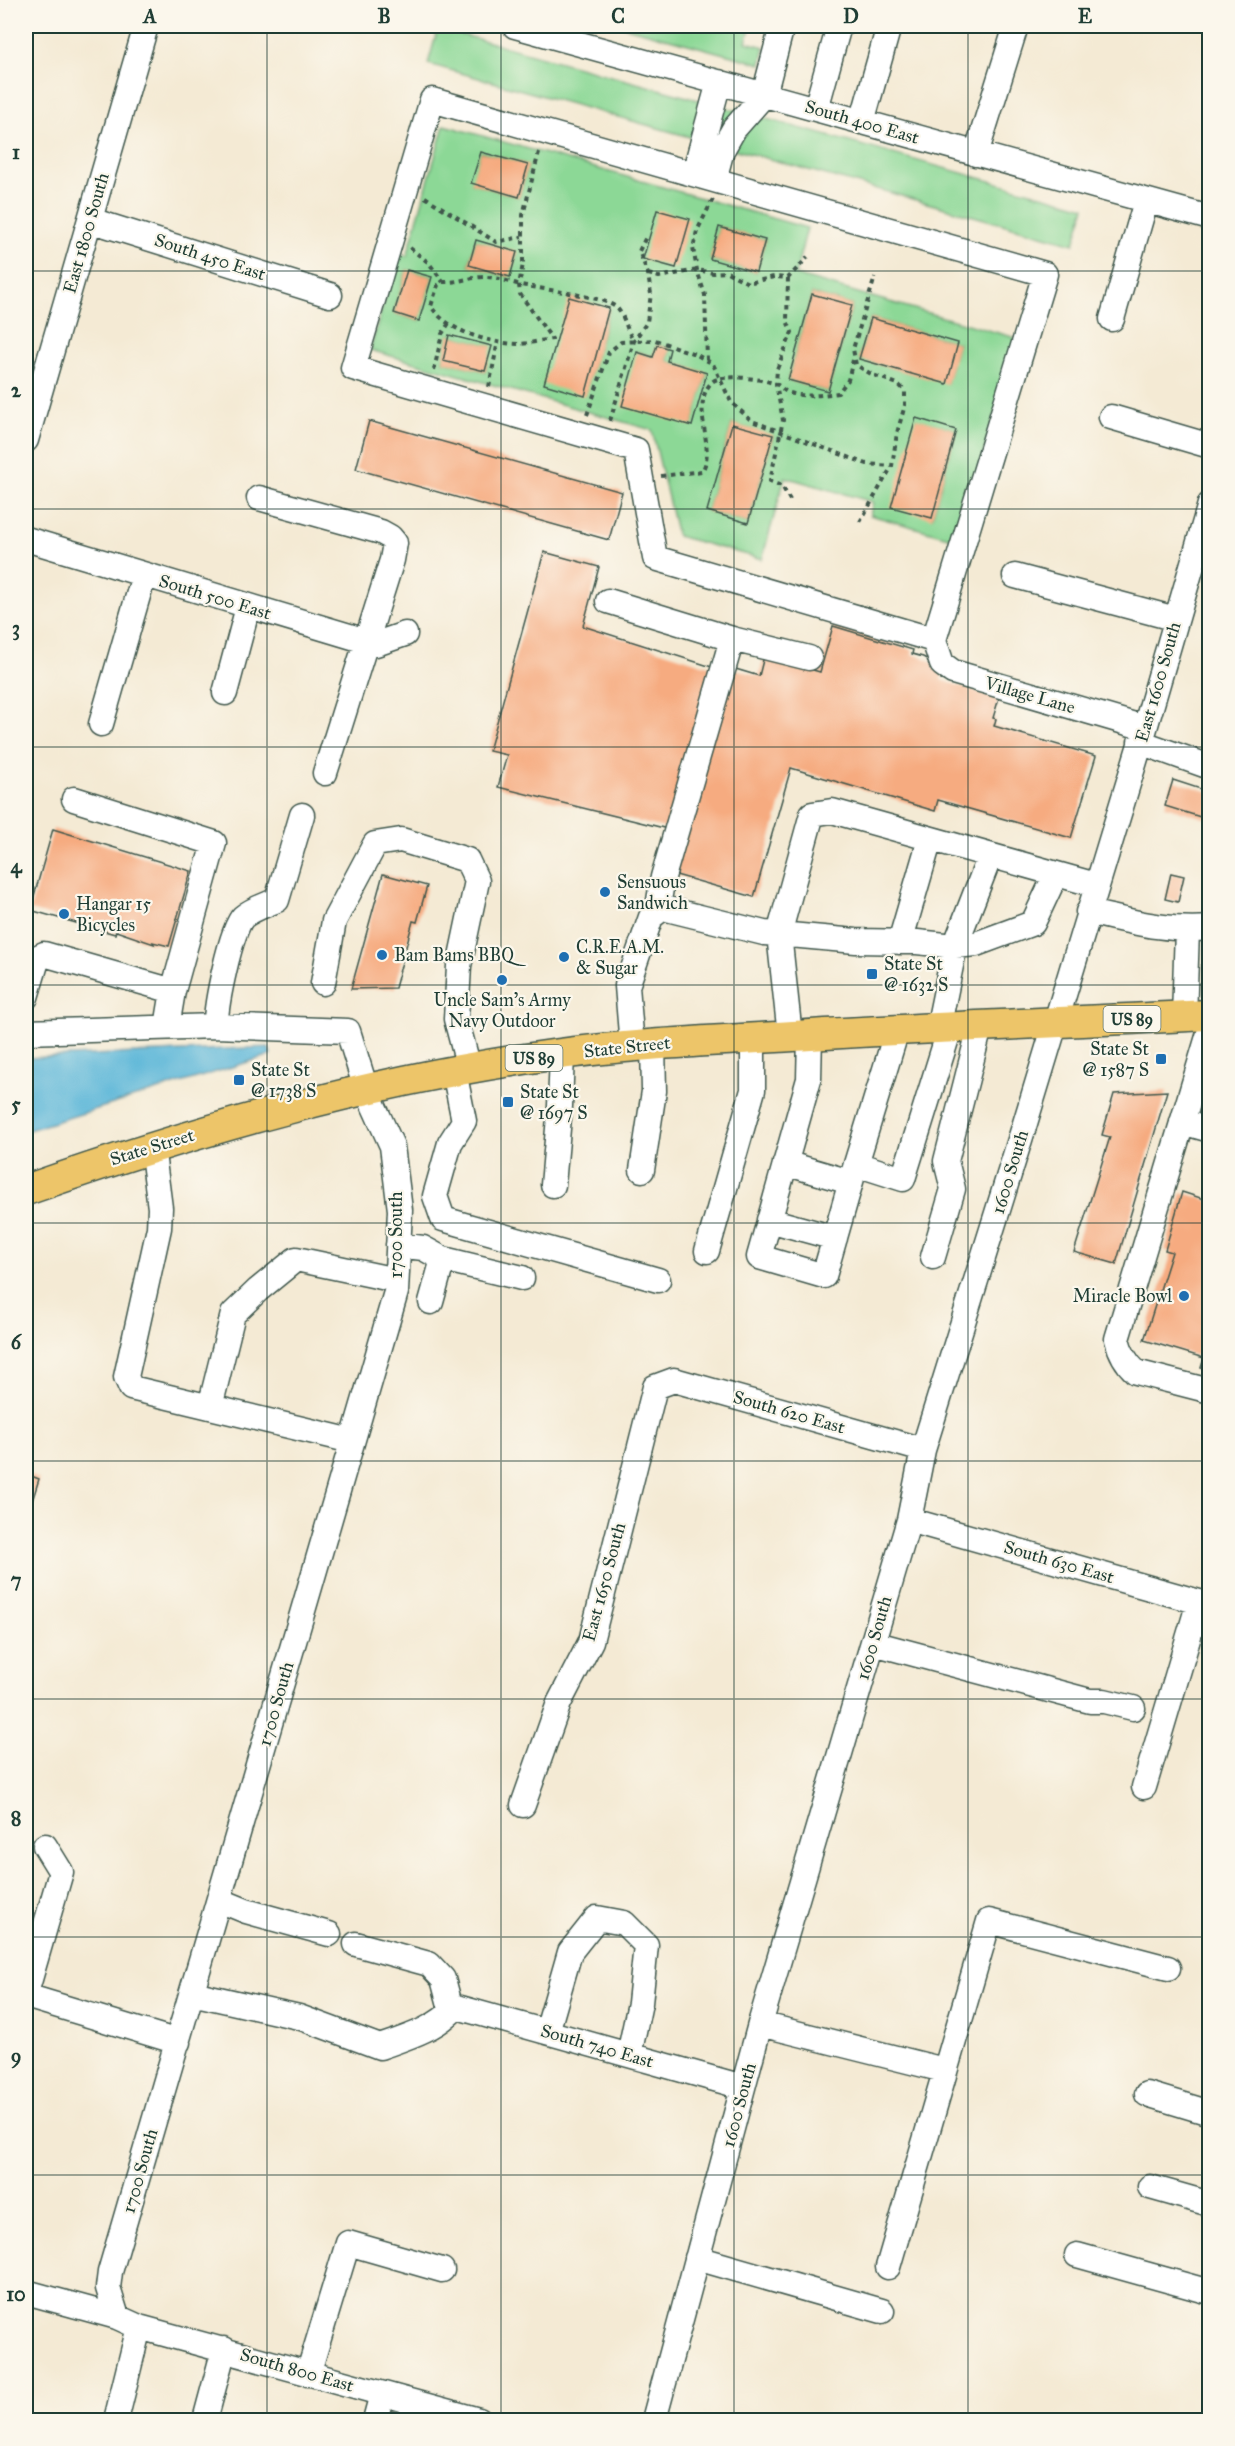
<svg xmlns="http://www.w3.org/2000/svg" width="1235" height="2446" viewBox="0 0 1235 2446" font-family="'IM FELL Great Primer',serif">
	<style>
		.green { fill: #8cd896; stroke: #568a65; stroke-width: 1.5; fill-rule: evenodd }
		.water { fill: #5ab6d8; stroke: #3c7a86; stroke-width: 1.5 }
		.building { fill: #f6ab80 }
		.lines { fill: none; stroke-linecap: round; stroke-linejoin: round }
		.minor-casing { stroke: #3f574c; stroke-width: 27 }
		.major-casing { stroke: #3f574c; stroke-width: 33 }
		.path { stroke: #3f574c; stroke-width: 4; stroke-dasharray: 4.5 4.5; stroke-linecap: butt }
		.minor { stroke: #fff; stroke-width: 24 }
		.major { stroke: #edc569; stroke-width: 30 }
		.grid { fill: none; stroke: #1f3d34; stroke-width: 1.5; stroke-opacity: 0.55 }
		.poi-dot { fill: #1f6fb2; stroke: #fbf7ec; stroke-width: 2 }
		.labels { text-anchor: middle; stroke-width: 4.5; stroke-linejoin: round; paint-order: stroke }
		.shield { fill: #fbf7ec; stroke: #61756b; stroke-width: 1.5 }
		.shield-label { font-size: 16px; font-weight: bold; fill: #1f3d34 }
		.street-label { font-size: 18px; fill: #1f3d34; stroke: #fbf7ec }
		.poi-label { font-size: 18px; fill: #1f3d34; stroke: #fbf7ec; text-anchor: start }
		.neatline { fill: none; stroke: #1f3d34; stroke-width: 2 }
		.grid-label { font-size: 20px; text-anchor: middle; font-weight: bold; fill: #1f3d34 }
	</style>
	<rect width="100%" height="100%" fill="#fbf7ec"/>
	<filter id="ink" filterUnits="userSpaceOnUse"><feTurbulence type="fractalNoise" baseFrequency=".0167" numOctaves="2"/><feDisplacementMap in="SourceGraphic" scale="12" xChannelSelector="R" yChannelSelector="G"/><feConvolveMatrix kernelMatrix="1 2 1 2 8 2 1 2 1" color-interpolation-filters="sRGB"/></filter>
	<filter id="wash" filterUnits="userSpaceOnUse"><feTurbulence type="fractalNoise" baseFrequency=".008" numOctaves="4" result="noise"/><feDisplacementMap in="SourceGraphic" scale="24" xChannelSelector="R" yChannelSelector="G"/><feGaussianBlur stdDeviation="1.35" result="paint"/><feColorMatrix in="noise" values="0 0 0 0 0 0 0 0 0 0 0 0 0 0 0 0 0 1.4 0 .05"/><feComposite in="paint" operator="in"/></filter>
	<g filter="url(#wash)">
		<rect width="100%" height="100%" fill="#f4ead4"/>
		<path class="green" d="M622,26h129l-5,16 19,5 -4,17z
			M438,28l647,179 -11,37 -646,-180z
			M444,125l363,103 -12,47 221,63 -57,202 -89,-25 3,-13 -88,-25 -23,82 -85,-23 -25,-106 -282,-80 28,-96 9,2zM481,152l47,13 -9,32 -47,-14zM719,227l46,13 -9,32 -46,-13zM476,240l41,13 -8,24 -40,-12zM407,270l25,7 -13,44 -25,-8zM812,294l40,11 -24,86 -40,-11zM569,297l40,12 -24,86zM871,318l87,25 -11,40 -88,-24zM449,335l42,11 -6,25 -42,-10zM657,345l13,4 -3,12 40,12 -15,52 -54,-73 15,5zM916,419l40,11 -24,88zM732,424l41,12 -25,87 -41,-12z"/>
		<path class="water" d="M269,1047l2,8 -245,76v-73z"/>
		<g id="blocks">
			<path class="building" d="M481,152l47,13 -9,32 -48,-14z
				M657,210l33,9 -14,49 -33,-9z
				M719,227l46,13 -9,32 -46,-13z
				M476,240l41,12 -7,25 -41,-12z
				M407,270l25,7 -13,44 -25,-8z
				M812,294l40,11 -24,86 -40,-11z
				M569,297l40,11 -24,88 -41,-12z
				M871,318l87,25 -11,41 -88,-25z
				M449,335l43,11 -7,25 -42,-10z
				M657,345l13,4 -3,12 40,12 -15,53 -70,-20 15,-54 16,5z
				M916,418l40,12 -24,88 -41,-11z
				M369,421l253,71 -13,48 -253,-71z
				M732,424l41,11 -25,88 -41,-12z
				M544,552l55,15 -16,59 132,42 -47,161 -170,-42 9,-32 -18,-4z
				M833,626l80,24 -1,4 11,3 21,12 -3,11 58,18 -6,20 3,1 -2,7 102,30 -25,82 -133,-38 -3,11 -144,-43 -37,129 -85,-24 60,-206 30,9 5,-20 56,16z
				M1173,780l37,12v28l-45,-14z
				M53,829l138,42 -22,75 -16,-4 1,2 -38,-13 -1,3 -85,-24z
				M1171,873l13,3 -6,26 -13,-3z
				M383,874l44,12 -10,36 -4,-1 -18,67 -44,1z
				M1167,1091l-51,173 -42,-12 36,-115 -8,-2 12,-41z
				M1182,1192l28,9v169l-9,-2 3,-10 -60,-18 28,-88 -7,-2z
				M26,1474l13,5 -10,32 -3,-1z"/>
		</g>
	</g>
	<g filter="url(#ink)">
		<use href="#blocks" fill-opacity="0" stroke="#3f574c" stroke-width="1.5"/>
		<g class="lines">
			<g class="minor-casing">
				<path id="minor" d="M515,26l695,192
					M432,100l613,174 -111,366 -279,-82 -19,-108 -283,-82z
					M816,109l23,-83
					M862,122l27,-96
					M976,154l40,-128
					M694,174l25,-92
					M714,180l8,-30 12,-21 30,-34 18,-69
					M90,220l240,75
					M1112,319l34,-118
					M1111,417l99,29
					M26,440l120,-414
					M259,498l122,34 9,5 5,6 -3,17 -67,213
					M26,539l350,105 29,-10
					M1015,576l161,43
					M608,601l124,38 -69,238 -6,35
					M732,639l77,19
					M934,640l8,24 11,8 192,56
					M225,693l23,-86
					M101,724l43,-149
					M1140,742l70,25
					M74,799l140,44 -41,148 -6,36
					M1088,912c41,9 80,20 122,16
					M900,942l30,-103
					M323,983l11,-62 41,-77 26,-4 66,20 10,21 -18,85 -3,53 13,49
					M26,997l12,-40 6,-3 129,37
					M1184,1017l3,-87
					M216,1026c-1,-19 15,-97 27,-109 9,-8 23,-12 34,-17l25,-85
					M938,1029l17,-83 35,-90
					M897,1030l-41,134 47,15 47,-151
					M1210,1030l-93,309c3,13 8,23 19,33l74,19
					M26,1032l190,-6 132,5 18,58 26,57 8,64 -4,82 -286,980 -2,16 9,29
					M810,1035l-1,44 -50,178 65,19 32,-112
					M790,1036l-11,-102 77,7 61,1 38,4 21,-2 57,-21 23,-49
					M632,1046l-5,-60 24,-69 12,-9 101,25 15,1 33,-120 20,-3 264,74
					M454,1071l10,50 -14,22 -15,53 8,23 215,61
					M1182,1122l28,8
					M152,1146l8,62 -1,20 -33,149 5,11 221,53
					M785,1163l65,19
					M642,1170l12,-79 -1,-47
					M553,1185l7,-79 2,-52
					M769,1220l66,18
					M398,1245l25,3 20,11 79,19
					M707,1251l46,-161v-52
					M933,1257l20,-68 -7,-28 34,-134
					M431,1302l12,-43
					M210,1407l23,-93 25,-24 38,-31 100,21
					M909,1520l301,85
					M873,1643l217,58h14l29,7
					M1144,1787l55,-185
					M523,1805l36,-102 32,-62 64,-254 19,-7 249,70
					M219,1900l27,11 83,23
					M356,1944l73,20 14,15 7,26 293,82
					M26,1993l35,-121 -16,-26
					M192,1993l107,24 81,30c28,-10 56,-18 76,-40
					M26,1996l152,46
					M760,2024l184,46
					M547,2032l23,-80 27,-34 27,5 22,22 -6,58 -11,52
					M1147,2094l63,19
					M1150,2187l60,17
					M1077,2255l133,37
					M697,2258l185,53
					M888,2267l101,-346 179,47
					M26,2292l91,25 22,10 340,93
					M308,2374l40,-131 94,27
					M116,2420l23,-93
					M205,2420l19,-71
					M375,2420l7,-26
					M654,2420l106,-396 149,-504 14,-70 100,-320 122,-402 65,-224"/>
			</g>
			<g class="major-casing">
				<path id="major" d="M26,1190c171,-60 345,-110 526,-135 80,-11 160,-14 241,-19 138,-9 278,-14 417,-21"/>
			</g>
			<path class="path" d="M539,152l-16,63v49l-4,21 1,9 32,45c-11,1 -23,5 -33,5 -28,0 -73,-13 -88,-38l7,-21 5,-3c15,1 30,-6 45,-5 12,1 26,7 39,9 19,4 77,10 90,22 9,10 9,23 17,33
				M425,197l71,45 26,-5
				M410,248l19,15 14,19
				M648,274l11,3 38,-7 16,3 14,-1 21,11 26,-6 14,1 20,-21
				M788,278l-1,43 5,11 -15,37 -1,15 7,36 -13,61 12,5 9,16
				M707,360l-2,-65 -8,-25 -4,-22 4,-17 16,-32
				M434,370l8,-36 7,-11
				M489,387l9,-46
				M587,415l22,-63 12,-10 34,-2 40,14 18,10 18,38 21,19 115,43 25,2
				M610,421l24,-80 13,-19 4,-28 -3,-20 -9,-23 8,-16
				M661,476l41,-5c15,-22 -13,-67 10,-89 9,-9 52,-3 64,2 4,2 7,6 11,8 16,6 34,3 51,1l10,-13 6,-24
				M860,522l32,-56 5,-33 8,-28v-14l-7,-7 -25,-9 -17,-10 -3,-16 22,-72"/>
			<use href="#minor" class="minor"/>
			<use href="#major" class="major"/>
		</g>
	</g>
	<path class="grid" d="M267,26v2394M501,26v2394M734,26v2394M968,26v2394M26,271h1184M26,509h1184M26,747h1184M26,985h1184M26,1223h1184M26,1461h1184M26,1699h1184M26,1937h1184M26,2175h1184"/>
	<g class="poi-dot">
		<circle cx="605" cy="892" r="6"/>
		<circle cx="64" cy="914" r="6"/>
		<circle cx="382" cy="955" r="6"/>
		<circle cx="564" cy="957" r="6"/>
		<rect x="866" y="968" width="12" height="12" rx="3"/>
		<circle cx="502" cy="980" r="6"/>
		<rect x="1155" y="1053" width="12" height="12" rx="3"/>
		<rect x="233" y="1074" width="12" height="12" rx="3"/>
		<rect x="502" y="1096" width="12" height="12" rx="3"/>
		<circle cx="1184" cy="1296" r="6"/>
	</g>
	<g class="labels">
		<g class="shield">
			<rect x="1103.5" y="1006" width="57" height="26" rx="4.5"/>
			<rect x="505.5" y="1045" width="57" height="26" rx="4.5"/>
		</g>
		<g class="shield-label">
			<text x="1132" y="1025">US 89</text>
			<text x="534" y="1064">US 89</text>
		</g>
		<g class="street-label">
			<text transform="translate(862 122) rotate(16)" y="6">South 400 East</text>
			<text transform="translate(86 233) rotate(-74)" y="6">East 1800 South</text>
			<text transform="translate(210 257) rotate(18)" y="6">South 450 East</text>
			<text transform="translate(215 597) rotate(17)" y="6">South 500 East</text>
			<text transform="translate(1158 682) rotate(-74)" y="6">East 1600 South</text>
			<text transform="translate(1030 695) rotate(16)" y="6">Village Lane</text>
			<text transform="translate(627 1047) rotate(-6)" y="6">State Street</text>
			<text transform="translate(152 1147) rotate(-17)" y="6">State Street</text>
			<text transform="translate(1010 1172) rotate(-73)" y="6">1600 South</text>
			<text transform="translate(396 1235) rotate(-90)" y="6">1700 South</text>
			<text transform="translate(789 1412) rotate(16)" y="6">South 620 East</text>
			<text transform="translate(1059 1562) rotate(16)" y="6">South 630 East</text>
			<text transform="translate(604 1582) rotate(-75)" y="6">East 1650 South</text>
			<text transform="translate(874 1638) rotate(-74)" y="6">1600 South</text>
			<text transform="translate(276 1704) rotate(-74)" y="6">1700 South</text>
			<text transform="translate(597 2046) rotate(16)" y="6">South 740 East</text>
			<text transform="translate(739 2105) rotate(-75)" y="6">1600 South</text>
			<text transform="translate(140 2171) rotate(-74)" y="6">1700 South</text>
			<text transform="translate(297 2370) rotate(16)" y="6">South 800 East</text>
		</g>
		<g class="poi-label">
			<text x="617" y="888">Sensuous<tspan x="617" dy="21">Sandwich</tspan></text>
			<text x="76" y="910">Hangar 15<tspan x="76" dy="21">Bicycles</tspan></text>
			<text x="576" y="953">C.R.E.A.M.<tspan x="576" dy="21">&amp; Sugar</tspan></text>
			<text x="394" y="961">Bam Bams BBQ</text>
			<text x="884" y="970">State St<tspan x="884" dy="21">@ 1632 S</tspan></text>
			<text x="502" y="1006" text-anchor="middle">Uncle Sam's Army<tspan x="502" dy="21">Navy Outdoor</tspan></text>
			<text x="1149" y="1055" text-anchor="end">State St<tspan x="1149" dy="21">@ 1587 S</tspan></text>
			<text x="251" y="1076">State St<tspan x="251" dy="21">@ 1738 S</tspan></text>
			<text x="520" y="1098">State St<tspan x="520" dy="21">@ 1697 S</tspan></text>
			<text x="1172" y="1302" text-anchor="end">Miracle Bowl</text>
		</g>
	</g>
	<rect width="1235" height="2446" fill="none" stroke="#fbf7ec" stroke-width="66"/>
	<rect x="33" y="33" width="1169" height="2380" class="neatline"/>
	<g class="grid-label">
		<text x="150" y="23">A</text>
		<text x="384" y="23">B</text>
		<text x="618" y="23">C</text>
		<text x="851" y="23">D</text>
		<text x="1085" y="23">E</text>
		<text x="16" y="159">1</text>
		<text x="16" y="397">2</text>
		<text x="16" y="635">3</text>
		<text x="16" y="873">4</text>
		<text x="16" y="1111">5</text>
		<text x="16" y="1349">6</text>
		<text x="16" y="1587">7</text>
		<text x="16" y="1825">8</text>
		<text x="16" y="2063">9</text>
		<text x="16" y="2301">10</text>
	</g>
</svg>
